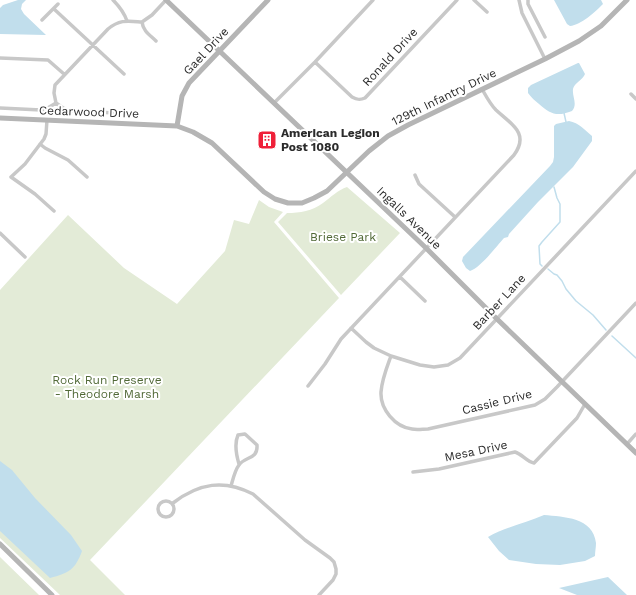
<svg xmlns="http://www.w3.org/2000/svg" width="636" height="595" viewBox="0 0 636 595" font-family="'Work Sans',sans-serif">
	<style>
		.green { fill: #e3ebd7 }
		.water { fill: #c1deec }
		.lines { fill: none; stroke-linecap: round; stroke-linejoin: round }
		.stream { stroke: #c1deec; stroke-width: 1.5 }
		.street { stroke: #c8c8c8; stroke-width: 3.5 }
		.secondary { stroke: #b5b5b5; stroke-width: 5 }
		.labels { text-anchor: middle; stroke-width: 4; stroke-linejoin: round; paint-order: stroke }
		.street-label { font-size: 12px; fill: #2b2b2b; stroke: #fff }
		.poi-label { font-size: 12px; font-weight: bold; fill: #2b2b2b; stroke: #fff; text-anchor: start }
		.park-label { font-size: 12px; fill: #516937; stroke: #fff }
	</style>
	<rect width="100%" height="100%" fill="#fff"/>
	<path class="green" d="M347,187l53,46 -59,62 -63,-73 9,-9c13,0 25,-2 36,-10 8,-6 15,-13 24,-16z
		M259,200l10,7 14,5 -9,10 65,76 -249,262 35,35h-65l-60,-57v-248l68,-75 56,53 53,36 48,-53 9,-31 15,4z
		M0,557l39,38h-39z"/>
	<path class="water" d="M18,0h8l-4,4 -1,5 3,5 22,21 -46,-1v-26l3,-3z
		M554,0h47l2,4c-8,8 -22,21 -33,22l-3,-2z
		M578,63h1l6,11c-2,6 -11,9 -12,15 -1,8 5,15 -1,22 -15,6 -22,3 -33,-7 -4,-3 -8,-7 -11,-11v-5l3,-3z
		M569,121c10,2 16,9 23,15v5l-19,26 -35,35 -29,32 -1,3 -4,1c-8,9 -24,30 -34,33l-4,-3 -4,-7 1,-4 87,-91 3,-4 1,-5v-31l2,-2z
		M0,461l12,9 23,28 36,37 11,16c-7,19 -13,22 -32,27l-50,-47z
		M544,515c20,2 49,2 52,28 0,4 -1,9 -1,13l-10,5 -25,4 -24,-1 -27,-4 -10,-9 -11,-14c18,-10 38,-14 56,-22z
		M608,577l19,18h-50l-18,-7z"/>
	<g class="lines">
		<path class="stream" d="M564,113l2,9
			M542,266l-2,-2 -1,-18 3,-4 18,-20v-18l-3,-6 -3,-11
			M548,269l6,5 3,1 5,6 4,8 10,12 17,14 13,15
			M612,336l24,22"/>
		<path class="street" d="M113,0c7,7 11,12 14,21
			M474,0l13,12
			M519,0l3,13 23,46
			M528,0v4l17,33
			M54,9l70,65
			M42,20l16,-16
			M142,22c1,9 8,13 14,19
			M0,58l48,2 16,14
			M315,62l37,35c5,3 8,3 13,1l92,-98
			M631,94l5,5
			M56,103l-2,-10 1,-8 53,-56c12,-10 20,-8 34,-7l10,-7 14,-15
			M56,103l10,7 7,1 43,2
			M274,103l41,-41 58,-62
			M0,108l41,2 5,-1 10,-6
			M47,120l-1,14 -2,5 -19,25 -14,13 24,17 19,17
			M40,144l5,4 23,12 19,17
			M415,175l4,9 36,33
			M0,233l25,24
			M400,277l25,24
			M351,328l15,14 8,6 17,8 29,9 14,2 14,-2 12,-7 176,-187
			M391,356c-4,11 -9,23 -10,36 -1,17 14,35 31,37 5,1 11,0 16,0l107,-24 10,-6 12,-12 79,-84
			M308,386l17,-22 16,-25 173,-184c16,-22 -3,-31 -18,-45 -6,-6 -10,-14 -14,-21
			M627,444l9,-10
			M413,472l26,-3 76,-17c7,2 12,10 19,11l43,-45 8,-14
			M231,486c2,-7 4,-16 8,-21 6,-9 19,-5 18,-20l-12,-11 -7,1c-4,9 -2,19 1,29
			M158 509a8 8 0 1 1 16 0a8 8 0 1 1-16 0Z
			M173,503c26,-20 51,-24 80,-9l52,46 25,18 4,4 2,7v5l-3,6 -14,15"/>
		<path class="secondary" d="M166,0l260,248 71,71 139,134
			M0,118l177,8 16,6 19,11 52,49 11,7 13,4h14l12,-5 13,-7 42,-40 19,-15 20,-11 137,-66 34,-18 22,-15 26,-26
			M177,126l5,-30 7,-13 79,-83
			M0,544l52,51"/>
	</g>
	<defs>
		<g id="building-square" transform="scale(1)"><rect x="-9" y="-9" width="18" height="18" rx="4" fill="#ef2039" stroke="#fff"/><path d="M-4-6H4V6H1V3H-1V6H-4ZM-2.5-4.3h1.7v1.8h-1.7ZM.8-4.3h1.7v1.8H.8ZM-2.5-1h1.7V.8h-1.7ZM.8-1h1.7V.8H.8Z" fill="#fff"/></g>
	</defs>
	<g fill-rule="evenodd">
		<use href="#building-square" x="267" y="140"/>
	</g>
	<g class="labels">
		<g class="street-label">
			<text transform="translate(206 51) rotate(-47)" y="4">Gael Drive</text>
			<text transform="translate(390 57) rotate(-47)" y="4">Ronald Drive</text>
			<text transform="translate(444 97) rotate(-26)" y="4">129th Infantry Drive</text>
			<text transform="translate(89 112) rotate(2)" y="4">Cedarwood Drive</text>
			<text transform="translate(409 218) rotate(44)" y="4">Ingalls Avenue</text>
			<text transform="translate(499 302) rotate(-47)" y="4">Barber Lane</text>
			<text transform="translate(497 402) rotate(-14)" y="4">Cassie Drive</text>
			<text transform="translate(476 451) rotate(-12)" y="4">Mesa Drive</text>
		</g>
		<g class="poi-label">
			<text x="281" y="137">American Legion<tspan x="281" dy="14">Post 1080</tspan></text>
		</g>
		<g class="park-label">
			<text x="343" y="241">Briese Park</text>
			<text x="107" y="384">Rock Run Preserve<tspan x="107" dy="14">- Theodore Marsh</tspan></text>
		</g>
	</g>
</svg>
